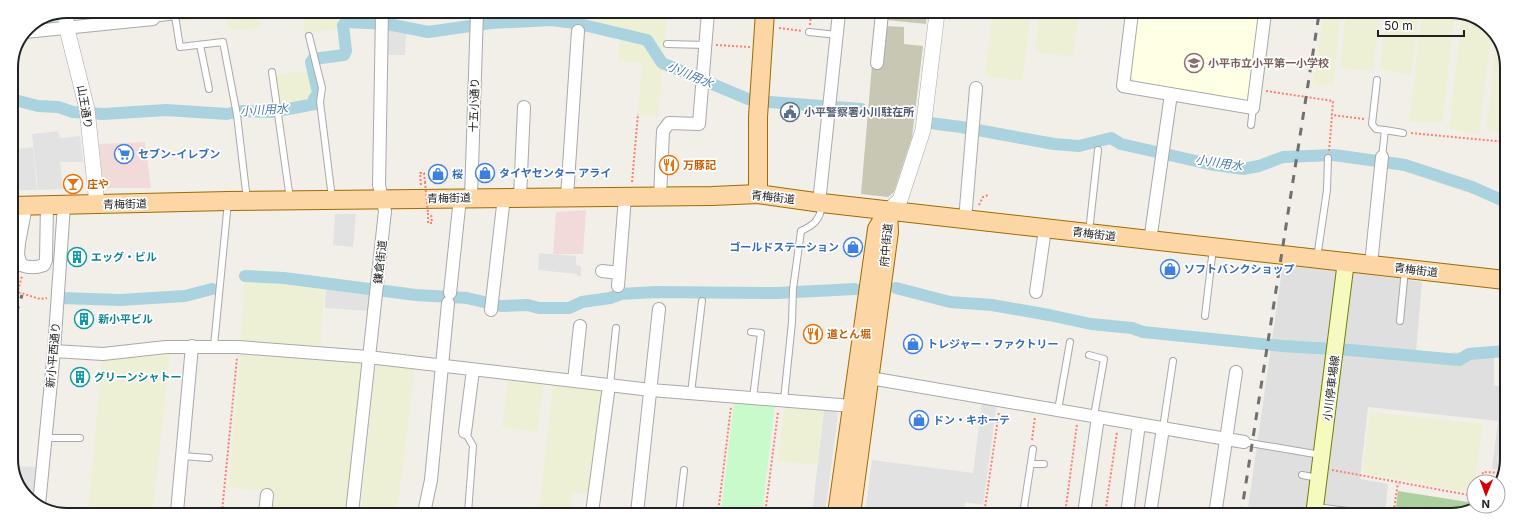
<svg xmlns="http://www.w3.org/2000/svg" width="1518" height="526" viewBox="0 0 1518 526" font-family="Inter,'Noto Sans JP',sans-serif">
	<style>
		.residential { fill: #e0dfdf }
		.commercial { fill: #f2dad9 }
		.education { fill: #ffffe5 }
		.construction { fill: #c7c7b4 }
		.farmland { fill: #eef0d5 }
		.forest { fill: #add19e }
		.park { fill: #c8facc }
		.parking { fill: #e2e2e2 }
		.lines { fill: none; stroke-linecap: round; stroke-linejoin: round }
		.canal { stroke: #aad3df; stroke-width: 12 }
		.service-casing { stroke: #a9a9a9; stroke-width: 8 }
		.minor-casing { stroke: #a9a9a9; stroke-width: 14 }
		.tertiary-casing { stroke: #a9a9a9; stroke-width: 16 }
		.secondary-casing { stroke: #707d05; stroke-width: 18 }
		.primary-casing { stroke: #a06b00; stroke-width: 20 }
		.path { stroke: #fa8072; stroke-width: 2; stroke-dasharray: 2 2; stroke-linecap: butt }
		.service { stroke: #fff; stroke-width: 6 }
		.minor { stroke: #fff; stroke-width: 12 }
		.tertiary { stroke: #fff; stroke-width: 15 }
		.secondary { stroke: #f7fabf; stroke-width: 16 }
		.primary { stroke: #fcd6a4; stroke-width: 18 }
		.rail { stroke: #707070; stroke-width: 3; stroke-dasharray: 8 8; stroke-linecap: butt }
		.path-bridge { stroke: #fa8072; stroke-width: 2; stroke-dasharray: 2 2; stroke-linecap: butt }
		.labels { text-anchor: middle; stroke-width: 3.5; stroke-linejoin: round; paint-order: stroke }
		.education-label { font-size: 11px; font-weight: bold; fill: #785e54; stroke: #fff; text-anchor: start }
		.street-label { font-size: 11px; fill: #222; stroke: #fff }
		.service-label { font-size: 11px; font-weight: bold; fill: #4e5e75; stroke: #fff; text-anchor: start }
		.shop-label { font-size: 11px; font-weight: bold; fill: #366cbe; stroke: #fff; text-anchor: start }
		.food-label { font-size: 11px; font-weight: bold; fill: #c56008; stroke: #fff; text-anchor: start }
		.culture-label { font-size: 11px; font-weight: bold; fill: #0d838f; stroke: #fff; text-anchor: start }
		.water-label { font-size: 12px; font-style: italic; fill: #4a7aab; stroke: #fff }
		.rim { fill: none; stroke: #222; stroke-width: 2 }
	</style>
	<rect width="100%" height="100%" fill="#f2efe9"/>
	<path class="residential" d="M1283,263l61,9 -33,243h-64z
		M1350,272l72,10 -6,70 34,3 2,-3 42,5v29h10l1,-6 -1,90 -12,-1 6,-48 -130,-14 -8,72 28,5 -3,31h-65z"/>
	<path class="commercial" d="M145,142l6,46h-44l-4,-5 -4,-39z
		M586,210l-3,44h-30l3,-42z"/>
	<path class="education" d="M1138,13h123l-11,88 -115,-18 -4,-8z"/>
	<path class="construction" d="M887,13h40l-1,11 -39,-4z
		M886,26l18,1v17l19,2 -11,91 -18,55 -6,5 -27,-3 11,-129 10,1z"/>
	<path class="farmland" d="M177,11h40v5l-38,6z
		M225,11h34l2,17 -33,2z
		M302,11l34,1 2,17 -33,4z
		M527,12h140l-9,104 -20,-1 4,-52 -24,-2 2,-25 -47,-13 -46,-4z
		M992,13h39l-9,68 -37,-5z
		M1039,13h40l-6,44 -38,-5z
		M1324,14h17l-8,71 -20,-1z
		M1346,14h34l-7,57 -33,-3z
		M1386,14h33l-8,61 -31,-6z
		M1422,14h33l-13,109 -33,-2z
		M1462,14h7l23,16 -13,104 -30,-5z
		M1497,37l10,26 -1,69 -20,-1z
		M310,71l3,29 -33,8 -4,-34z
		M245,278l80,7 -5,64 -80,-6z
		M170,352l-17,160h-65l14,-151z
		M241,353l122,9 -18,151h-73l2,-22 -46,-3z
		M378,365l37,3 -18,145h-36l14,-147z
		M508,379l35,5 -5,48 -36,-5z
		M553,385l49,6 -12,102h-18l-1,17 -32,-1z
		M790,407l33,3 -6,55 -39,-4 6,-50z
		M1370,412l113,12 -10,69 -111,-20z"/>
	<path class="forest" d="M1398,491l76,12v3h4l-27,9h-56z"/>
	<path class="park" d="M58,15l1,8 -31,4z
		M734,402l41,3 -13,109 -41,-1z"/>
	<path class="parking" d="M342,12h35l-1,7h-33z
		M384,29l22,3 -1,23h-21z
		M58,131l2,7 20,-2 3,26h-23l3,27 -25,1 -6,-56z
		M33,147l4,43h-26v-40z
		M335,214h21l-3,33 -20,-2z
		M539,253l37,3v9l5,1v10h-4v-2l-39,-4z
		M326,286l45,5 -2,20 -44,-3z
		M982,401l15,2 -14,102 -18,-3 -1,12h-99l7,-54 101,13z
		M824,410l12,1 2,4 -13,99h-13z
		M12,466l25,1 -3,26 -12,-1z"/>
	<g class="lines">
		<path class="canal" d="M11,99l27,7 20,1 15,5 30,2 63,-4 61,4 14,-3 31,1 43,-8 -1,-5 4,-6 -7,-31 2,-3 31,-4 2,-4 -3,-26 3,-3 42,2 40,8 63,-9 60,-3 24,3 72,17 15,23 86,36
			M770,102l91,7
			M930,123l31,4 93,17 25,2 32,-8 10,6 31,7 57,13 34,5 16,-3 24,-9 51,-2 71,10 67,22 34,15
			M245,276l39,2 132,17 51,3 34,8 27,-1 11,3h30l13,-6 28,-4 11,-4 34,-2 122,1 78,-4
			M896,288l54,14 42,3 57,10 42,9 41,4 11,4 139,14 68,4 109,10 10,-6 36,-3
			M61,298l59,2 65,-4 27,-7"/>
		<g class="service-casing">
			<path id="service" d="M102,11l2,13
				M153,19l22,-3 5,31 43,-5 14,73 10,85
				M809,32l28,3
				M309,36l13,52 -2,14 12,96
				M667,44l39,1
				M200,45l9,44
				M272,72l18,127
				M1377,80l-5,44 4,5 9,1
				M1251,125l2,-17
				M1382,157l3,-27 18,3
				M1089,232l9,-82
				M1317,258l10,-68 1,-32
				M1205,316l8,-68
				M1400,321l5,-51
				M751,332l10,1 -8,65
				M214,346l14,-144
				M1089,355l15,4 -10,57
				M610,385l6,-57
				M691,393l11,-92
				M784,400l8,-78 1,-33 8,-58c13,-6 19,-11 21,-26
				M1058,410l12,-68
				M1163,428l10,-67
				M465,432l8,14 -5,67
				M46,438h34
				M1244,442l77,13
				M182,456l27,2
				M1031,464h13
				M1302,475l16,3
				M1316,507l64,8
				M1277,511l26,4
				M679,513l5,-43
				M1023,514l10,-65"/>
		</g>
		<g class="minor-casing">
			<path id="minor" d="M1132,13l-9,73 130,22 12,-95
				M25,32l128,-13 -1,-8
				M877,63l5,-50
				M660,196l3,-65 6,-8 30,1 9,-112
				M520,197l4,-90
				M567,197l11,-166
				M471,198l6,-186
				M819,203l20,-190
				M26,206l-7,37 -1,12 3,10c9,3 14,3 23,0l2,-5 1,-55
				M965,220l11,-132
				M1150,241l21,-147
				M1371,264l11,-107
				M602,271l17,2
				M618,286l7,-89
				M1036,292l9,-63
				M450,293l10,-95
				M491,310l13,-113
				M54,351l49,3 63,-7h72l130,10 283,33 201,16
				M870,378l374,64
				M574,381l6,-55
				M465,432l8,-62
				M39,505l15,-154 10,-146
				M177,512l15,-166
				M265,513l2,-18
				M352,513l33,-302 -6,-26 3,-173
				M424,513l7,-33 17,-177
				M592,513l17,-128
				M637,513l22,-204
				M1084,514l14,-97
				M1127,514l12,-90
				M1150,514l13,-86
				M1215,515l21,-143"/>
		</g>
		<g class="tertiary-casing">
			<path id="tertiary" d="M65,12l2,17 20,80 10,95
				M888,211l12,-11 23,-70 14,-117"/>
		</g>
		<g class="secondary-casing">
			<path id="secondary" d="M1314,515l32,-254"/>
		</g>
		<g class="primary-casing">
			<path id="primary" d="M758,194v-77l7,-105
				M11,206l217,-5 484,-5 46,-2 64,9 683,77
				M837,514l40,-285 11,-18
				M851,514l38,-282 -1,-21"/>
		</g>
		<path class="path" d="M810,25l1,-12
			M779,28l23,3
			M716,45l34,2
			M1266,91l67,10 -1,14 32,4
			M1411,133l95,9
			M1329,151l3,-35
			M632,182l6,-68
			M421,185l-1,-12h4l1,9
			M979,205l4,-8 5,-2
			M428,213v10h4l-1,-10
			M11,290l29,9 7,-1
			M16,298l6,-22
			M1032,440l3,-23
			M1332,470l142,26
			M1481,482l2,-10 21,1
			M222,512l15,-154
			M718,513l13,-106
			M765,514l13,-102
			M984,514l15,-102
			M1065,514l12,-90
			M1105,514l12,-82
			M1393,515l5,-32"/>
		<use href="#service" class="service"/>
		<use href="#minor" class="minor"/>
		<use href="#tertiary" class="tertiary"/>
		<use href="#secondary" class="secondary"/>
		<use href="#primary" class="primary"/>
		<path class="rail" d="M11,295l1,-3
			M11,329l11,-34
			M1241,515l78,-501"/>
		<path class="path-bridge" d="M425,182l3,30"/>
	</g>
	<defs>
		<g id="school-ring" transform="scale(1)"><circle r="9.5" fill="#fff" stroke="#8d6e63" stroke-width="1.5"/><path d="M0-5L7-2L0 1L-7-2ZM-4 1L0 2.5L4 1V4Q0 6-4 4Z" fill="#8d6e63"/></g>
		<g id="civic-ring" transform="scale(1)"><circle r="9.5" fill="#fff" stroke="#5c6f8a" stroke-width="1.5"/><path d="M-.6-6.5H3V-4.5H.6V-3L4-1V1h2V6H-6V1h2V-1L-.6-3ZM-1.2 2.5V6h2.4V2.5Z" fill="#5c6f8a"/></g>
		<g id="supermarket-ring" transform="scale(1)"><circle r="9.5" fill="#fff" stroke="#3f7fe0" stroke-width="1.5"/><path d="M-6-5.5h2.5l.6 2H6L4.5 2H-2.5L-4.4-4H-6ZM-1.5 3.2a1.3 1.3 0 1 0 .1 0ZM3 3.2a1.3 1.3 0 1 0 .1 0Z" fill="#3f7fe0"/></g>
		<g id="restaurant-ring" transform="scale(1)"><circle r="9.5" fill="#fff" stroke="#e8710a" stroke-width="1.5"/><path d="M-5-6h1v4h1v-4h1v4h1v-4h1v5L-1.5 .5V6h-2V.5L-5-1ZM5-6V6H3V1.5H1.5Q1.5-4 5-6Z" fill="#e8710a"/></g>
		<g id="shop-ring" transform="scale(1)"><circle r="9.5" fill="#fff" stroke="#3f7fe0" stroke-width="1.5"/><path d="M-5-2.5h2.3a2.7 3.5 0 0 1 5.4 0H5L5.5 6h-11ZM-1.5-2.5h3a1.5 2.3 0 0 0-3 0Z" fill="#3f7fe0"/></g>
		<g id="bar-ring" transform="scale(1)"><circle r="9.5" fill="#fff" stroke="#e8710a" stroke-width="1.5"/><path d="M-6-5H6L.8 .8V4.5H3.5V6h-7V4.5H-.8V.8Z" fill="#e8710a"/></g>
		<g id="building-ring" transform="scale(1)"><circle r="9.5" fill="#fff" stroke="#0f9aa8" stroke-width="1.5"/><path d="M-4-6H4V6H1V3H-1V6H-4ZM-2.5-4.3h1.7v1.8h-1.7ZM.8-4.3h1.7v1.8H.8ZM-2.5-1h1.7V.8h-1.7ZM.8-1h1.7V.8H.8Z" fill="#0f9aa8"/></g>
	</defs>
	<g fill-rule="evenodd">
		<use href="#school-ring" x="1194" y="63"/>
		<use href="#civic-ring" x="790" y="112"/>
		<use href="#supermarket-ring" x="124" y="154"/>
		<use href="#restaurant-ring" x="669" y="165"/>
		<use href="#shop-ring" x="485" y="173"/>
		<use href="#shop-ring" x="438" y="174"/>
		<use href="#bar-ring" x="73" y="184"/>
		<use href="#shop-ring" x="853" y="247"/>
		<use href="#building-ring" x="77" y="257"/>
		<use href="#shop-ring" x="1170" y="269"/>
		<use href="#building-ring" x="84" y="319"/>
		<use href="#restaurant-ring" x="813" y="334"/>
		<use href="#shop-ring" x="913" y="344"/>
		<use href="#building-ring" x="80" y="377"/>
		<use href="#shop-ring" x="919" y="420"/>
	</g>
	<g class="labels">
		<g class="education-label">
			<text x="1208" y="67">小平市立小平第一小学校</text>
		</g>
		<g class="street-label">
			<text transform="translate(474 105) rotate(-88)" y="4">十五小通り</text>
			<text transform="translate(85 107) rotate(80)" y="4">山王通り</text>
			<text transform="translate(773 197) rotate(6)" y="4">青梅街道</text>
			<text transform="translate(449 198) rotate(-1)" y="4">青梅街道</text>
			<text transform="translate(125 204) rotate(-1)" y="4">青梅街道</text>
			<text transform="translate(1094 234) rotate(7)" y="4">青梅街道</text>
			<text transform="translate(886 245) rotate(-85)" y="4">府中街道</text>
			<text transform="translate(380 262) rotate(-84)" y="4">鎌倉街道</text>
			<text transform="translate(1416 270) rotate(7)" y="4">青梅街道</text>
			<text transform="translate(53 355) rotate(-85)" y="4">新小平西通り</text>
			<text transform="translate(1331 388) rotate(-83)" y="4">小川停車場線</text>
		</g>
		<g class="service-label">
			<text x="804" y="116">小平警察署小川駐在所</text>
		</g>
		<g class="shop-label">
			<text x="138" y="158">セブン-イレブン</text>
			<text x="499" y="177">タイヤセンター アライ</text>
			<text x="452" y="178">桜</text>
			<text x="839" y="251" text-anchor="end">ゴールドステーション</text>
			<text x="1184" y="273">ソフトバンクショップ</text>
			<text x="927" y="348">トレジャー・ファクトリー</text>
			<text x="933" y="424">ドン・キホーテ</text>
		</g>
		<g class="food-label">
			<text x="683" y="169">万豚記</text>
			<text x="87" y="188">庄や</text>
			<text x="827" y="338">道とん堀</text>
		</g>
		<g class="culture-label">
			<text x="91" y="261">エッグ・ビル</text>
			<text x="98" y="323">新小平ビル</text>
			<text x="94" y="381">グリーンシャトー</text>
		</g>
		<g class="water-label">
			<text transform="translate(690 75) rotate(23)" y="4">小川用水</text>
			<text transform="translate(264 110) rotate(-4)" y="4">小川用水</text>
			<text transform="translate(1219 163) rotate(8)" y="4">小川用水</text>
		</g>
	</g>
	<path d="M0 0H1518V526H0ZM67 18H1451A49 49 0 0 1 1500 67V459A49 49 0 0 1 1451 508H67A49 49 0 0 1 18 459V67A49 49 0 0 1 67 18Z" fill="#fff" fill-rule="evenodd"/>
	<path class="rim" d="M67 18H1451A49 49 0 0 1 1500 67V459A49 49 0 0 1 1451 508H67A49 49 0 0 1 18 459V67A49 49 0 0 1 67 18Z"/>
	<g transform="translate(1486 494) rotate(181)"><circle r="19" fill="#ffffff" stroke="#a7a7a7"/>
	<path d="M0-3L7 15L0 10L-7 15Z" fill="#d40000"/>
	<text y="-6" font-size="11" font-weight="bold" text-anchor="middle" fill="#222222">N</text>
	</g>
	<path d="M1378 30v6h86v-6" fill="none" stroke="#222222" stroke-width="2"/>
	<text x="1384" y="30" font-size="12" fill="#222222" stroke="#ffffff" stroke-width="3" paint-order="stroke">50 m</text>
</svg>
